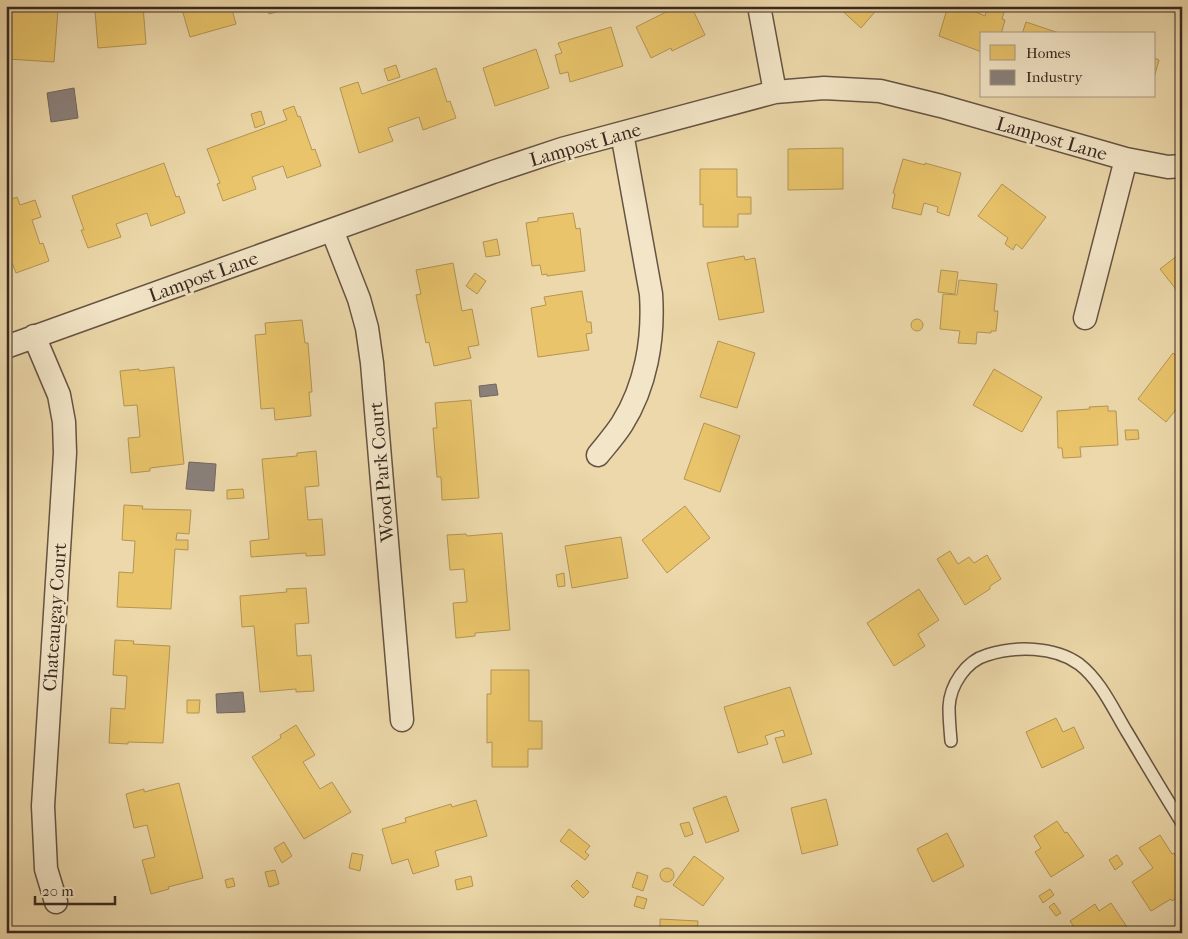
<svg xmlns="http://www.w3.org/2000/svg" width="1188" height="939" viewBox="0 0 1188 939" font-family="'IM FELL French Canon',serif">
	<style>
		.homes { fill: #e9c46a; stroke: #b49554 }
		.industry { fill: #8a817c; stroke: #726660 }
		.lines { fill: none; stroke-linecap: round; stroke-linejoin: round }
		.lane-casing { stroke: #665442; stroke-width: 14 }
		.street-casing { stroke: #665442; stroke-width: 25 }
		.lane { stroke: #f3e6c8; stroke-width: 11 }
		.street { stroke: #f3e6c8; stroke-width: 22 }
		.labels { text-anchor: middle; stroke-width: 5; stroke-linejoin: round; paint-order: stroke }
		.street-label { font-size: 19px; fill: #392820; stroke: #f3e6c8 }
	</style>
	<rect width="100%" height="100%" fill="#ecd8aa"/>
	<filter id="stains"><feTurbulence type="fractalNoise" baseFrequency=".004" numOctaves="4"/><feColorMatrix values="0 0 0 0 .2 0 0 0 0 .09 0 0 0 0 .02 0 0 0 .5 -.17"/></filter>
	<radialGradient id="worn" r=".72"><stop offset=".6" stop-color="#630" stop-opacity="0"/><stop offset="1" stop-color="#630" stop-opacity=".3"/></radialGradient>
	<path class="homes" d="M133,6h10l3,38 -48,4 -3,-37z
		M181,6h50l5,18 -46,13z
		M267,6h32l-30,8z
		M678,6h13l14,29 -33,16 -1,-3 -20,10 -15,-31z
		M837,6h43l-19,22z
		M948,6h30l-2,6 9,4 3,-10h18l-4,13 3,1 -4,14h-19v18l-43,-16z
		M10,8l48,2 -4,52 -46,-3 1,-13h-3v-24h3z
		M1026,22l36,12h-40z
		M611,27l12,39 -53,16 -2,-10 -8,2 -5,-19 7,-2 -4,-10z
		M536,49l13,39 -54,18 -12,-38z
		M1154,58l5,2 -5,18z
		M396,65l4,12 -12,4 -4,-12z
		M436,68l11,34 3,-1 6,17 -33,12 -4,-13 -31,11 5,13 -34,12 -19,-65 18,-6 4,12z
		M294,106l4,11 2,-1 12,34 3,-1 6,17 -34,12 -4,-12 -31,11 4,12 -33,12 -6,-17 3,-1 -13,-34 80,-29 -4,-10z
		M261,111l4,13 -10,4 -4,-14z
		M843,148v41l-55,1v-41z
		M903,159l22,6v-2l36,10 -12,43 -12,-4 1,-5 -14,-4 -3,12 -29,-7 3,-14 -2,-1z
		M164,163l12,34 3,-1 6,17 -34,13 -4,-13 -31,11 5,13 -33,11 -7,-18h3l-12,-34z
		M700,169h37v28h14v17h-13v13h-35v-23l-3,1z
		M1002,184l44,33 -24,32 -6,-5 -3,6 -8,-6 3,-6 -30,-22z
		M17,197l3,8 15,-5 6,17 -9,3 8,24 3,-1 6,18 -33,12 -5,-13 -5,1v-60z
		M573,213l3,16 4,-1 5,43 -38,5v-2l-5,1 -2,-10 -8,1 -6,-43 12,-2v-3z
		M497,239l3,16 -14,2 -3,-15z
		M1182,252v45l-22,-28z
		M744,256l1,4 10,-2 9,54 -45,8 -12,-57z
		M453,263l9,48 10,-2 7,36 -11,2 3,11 -37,8 -5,-24 -3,1 -10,-48 5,-1 -5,-24z
		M941,270l17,2 -3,22 -17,-2z
		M475,273l11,8 -9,13 -11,-8z
		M959,280l38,4 -3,27h4l-2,20h-5v2l-14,-1 -1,12 -18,-1 2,-12 -20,-2 3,-35 14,1z
		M582,291l5,31h4l1,11 -6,1 3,16 -51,7 -7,-49 15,-3 -2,-8z
		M911 325a6 6 0 1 1 12 0a6 6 0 1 1-12 0Z
		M302,320l3,23h3l4,49h-3l2,24 -36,4 -1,-12 -13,1 -6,-74 11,-1 -1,-11z
		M718,341l37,12 -18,55 -37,-11z
		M1173,353l9,7v42l-16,20 -28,-23z
		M174,367l10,97 -34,4v3l-19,2 -3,-35 12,-1 -3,-32 -13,1 -4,-35 19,-2v2z
		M994,369l48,28 -20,35 -49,-27z
		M471,400l8,98 -37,2 -1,-23h-4l-4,-49h4l-2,-25z
		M1108,406v5h8l2,34 -38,2 1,10 -18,1 -1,-10h-4l-1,-37 33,-2 -1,-2z
		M704,423l36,13 -20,56 -36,-13z
		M1125,430h13l1,9 -13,1z
		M316,451l3,35 -14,1 3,33 14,-1 3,36 -19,1v-3l-55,4 -1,-16 19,-2 -7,-80 35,-3v-3z
		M243,489l1,9 -17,1v-9z
		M124,505l19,1 -1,3 49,1 -2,24 -12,-1 -1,7h12v10l-13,-1 -4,60 -54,-2 2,-35 14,1 2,-32 -13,-1z
		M685,506l25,32 -43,35 -25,-33z
		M502,533l8,97 -35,3v3l-19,2 -3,-35 14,-1 -3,-33 -14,1 -3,-35 19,-1 1,2z
		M621,537l7,41 -56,10 -7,-42z
		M950,551l8,13 11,-7 5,6 13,-8 14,24 -11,7v3l-25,16 -28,-46z
		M564,573l1,13 -7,1 -2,-12z
		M306,588l3,35 -14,1 2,32 14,-1 3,36 -18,1v-3l-36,3 -6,-66 -12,1 -2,-31 47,-4 -1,-3z
		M919,589l20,31 -21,14 7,12 -31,20 -27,-43z
		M115,640l19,1 -1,3 37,2 -7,97 -35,-1v2l-19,-1 2,-35 14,1 2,-33 -14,-1z
		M491,670h38v51h13v28h-14v18h-36v-25l-5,1v-49h4z
		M790,687l22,67 -29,9 -8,-25 10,-2 -2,-6 -18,6 3,8 -30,9 -14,-46z
		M187,700h13l-1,13h-12z
		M1056,718l7,14 11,-5 10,21 -42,20 -16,-36z
		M296,725l19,30 -12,7 17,27 12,-7 19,30 -47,27 -52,-82 29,-19 -1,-3z
		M179,783l24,95 -35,9 1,2 -18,5 -9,-34 13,-3 -8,-32 -13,3 -8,-34 18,-5v3z
		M726,796l13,35 -33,12 -13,-35z
		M826,799l12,46 -36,9 -11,-46z
		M476,800l11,36 -52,15 4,15 -26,8 -5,-15 -16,5 -10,-35 24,-7 -1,-4 46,-14 1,3z
		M1057,821l8,12 2,-1 17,24 -33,21 -16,-25 6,-4 -7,-12z
		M689,822l4,12 -8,3 -5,-13z
		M569,829l21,17 -5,6 4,3 -4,5 -25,-19z
		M947,833l17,33 -31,16 -16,-33z
		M1160,835l12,19 2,-1 8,12v30l-10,6 -1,-2 -20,12 -19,-29 21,-14 -14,-20z
		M284,842l8,14 -10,7 -8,-15z
		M352,853l11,2 -3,16 -11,-3z
		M1117,855l6,9 -8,6 -6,-10z
		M694,856l30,22 -21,28 -30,-21z
		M660 875a7 7 0 1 1 14 0a7 7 0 1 1-14 0Z
		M275,870l4,14 -10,3 -4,-15z
		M637,872l11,4 -5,15 -11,-4z
		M471,876l2,10 -16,4 -2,-10z
		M233,878l2,8 -8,2 -2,-8z
		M577,880l12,12 -6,6 -12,-12z
		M1050,889l4,6 -11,8 -4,-7z
		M637,896l10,3 -3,10 -10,-3z
		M1054,903l7,10 -5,3 -7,-9z
		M1111,903l16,24 -10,6h-39l-8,-12 25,-17 4,7z
		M660,919l38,2 -1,12h-37z
		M904,928l1,5h-15v-2z"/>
	<path class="industry" d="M74,88l4,30 -27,4 -4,-29z
		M496,384l2,11 -18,2 -1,-11z
		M189,462l27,2 -2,27 -28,-2z
		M243,692l2,20 -28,1 -1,-19z"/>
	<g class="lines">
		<g class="lane-casing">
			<path id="lane" d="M951,741c-1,-11 -2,-23 -2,-34 1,-22 17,-46 38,-52 28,-9 67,-9 92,9 22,17 34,45 48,68 18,30 36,61 55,91"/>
		</g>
		<g class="street-casing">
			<path id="street" d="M759,6l16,86
				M332,230l27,69 8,29 5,35 30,357
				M1085,318l41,-159
				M34,336l25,59 5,27 1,31 -22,353 3,63 10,33
				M6,347l487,-175 69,-23 213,-57 49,-4 56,3 61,15 185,53 42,8 14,-1
				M598,455c8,-10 17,-20 24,-31 24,-38 32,-85 29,-130l-29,-161"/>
		</g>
		<use href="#lane" class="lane"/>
		<use href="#street" class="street"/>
	</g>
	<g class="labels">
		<g class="street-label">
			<text transform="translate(1052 138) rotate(16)" y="7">Lampost Lane</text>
			<text transform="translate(585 144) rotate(-16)" y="7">Lampost Lane</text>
			<text transform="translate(203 276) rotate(-20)" y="7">Lampost Lane</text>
			<text transform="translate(381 472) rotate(-95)" y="7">Wood Park Court</text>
			<text transform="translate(54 617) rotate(-86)" y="7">Chateaugay Court</text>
		</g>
	</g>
	<rect width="1188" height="939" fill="none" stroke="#ecd8aa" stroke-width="25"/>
	<rect x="8" y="8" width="1173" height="924" fill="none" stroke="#392820" stroke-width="2.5"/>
	<rect x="12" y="12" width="1163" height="914" fill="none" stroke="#392820"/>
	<rect x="980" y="32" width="175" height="65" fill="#f3e6c8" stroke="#a99a85"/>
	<rect x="990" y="45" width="25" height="15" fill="#e9c46a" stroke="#a99a85"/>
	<text x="1026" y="58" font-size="15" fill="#392820">Homes</text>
	<rect x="990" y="70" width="25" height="15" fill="#8a817c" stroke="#a99a85"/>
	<text x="1026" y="82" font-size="15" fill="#392820">Industry</text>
	<path d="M35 896v8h80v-8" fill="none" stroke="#392820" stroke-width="2.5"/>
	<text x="42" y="896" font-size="15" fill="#392820" stroke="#f3e6c8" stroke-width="4" paint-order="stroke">20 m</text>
	<rect width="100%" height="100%" filter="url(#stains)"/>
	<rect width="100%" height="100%" fill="url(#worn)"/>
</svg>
